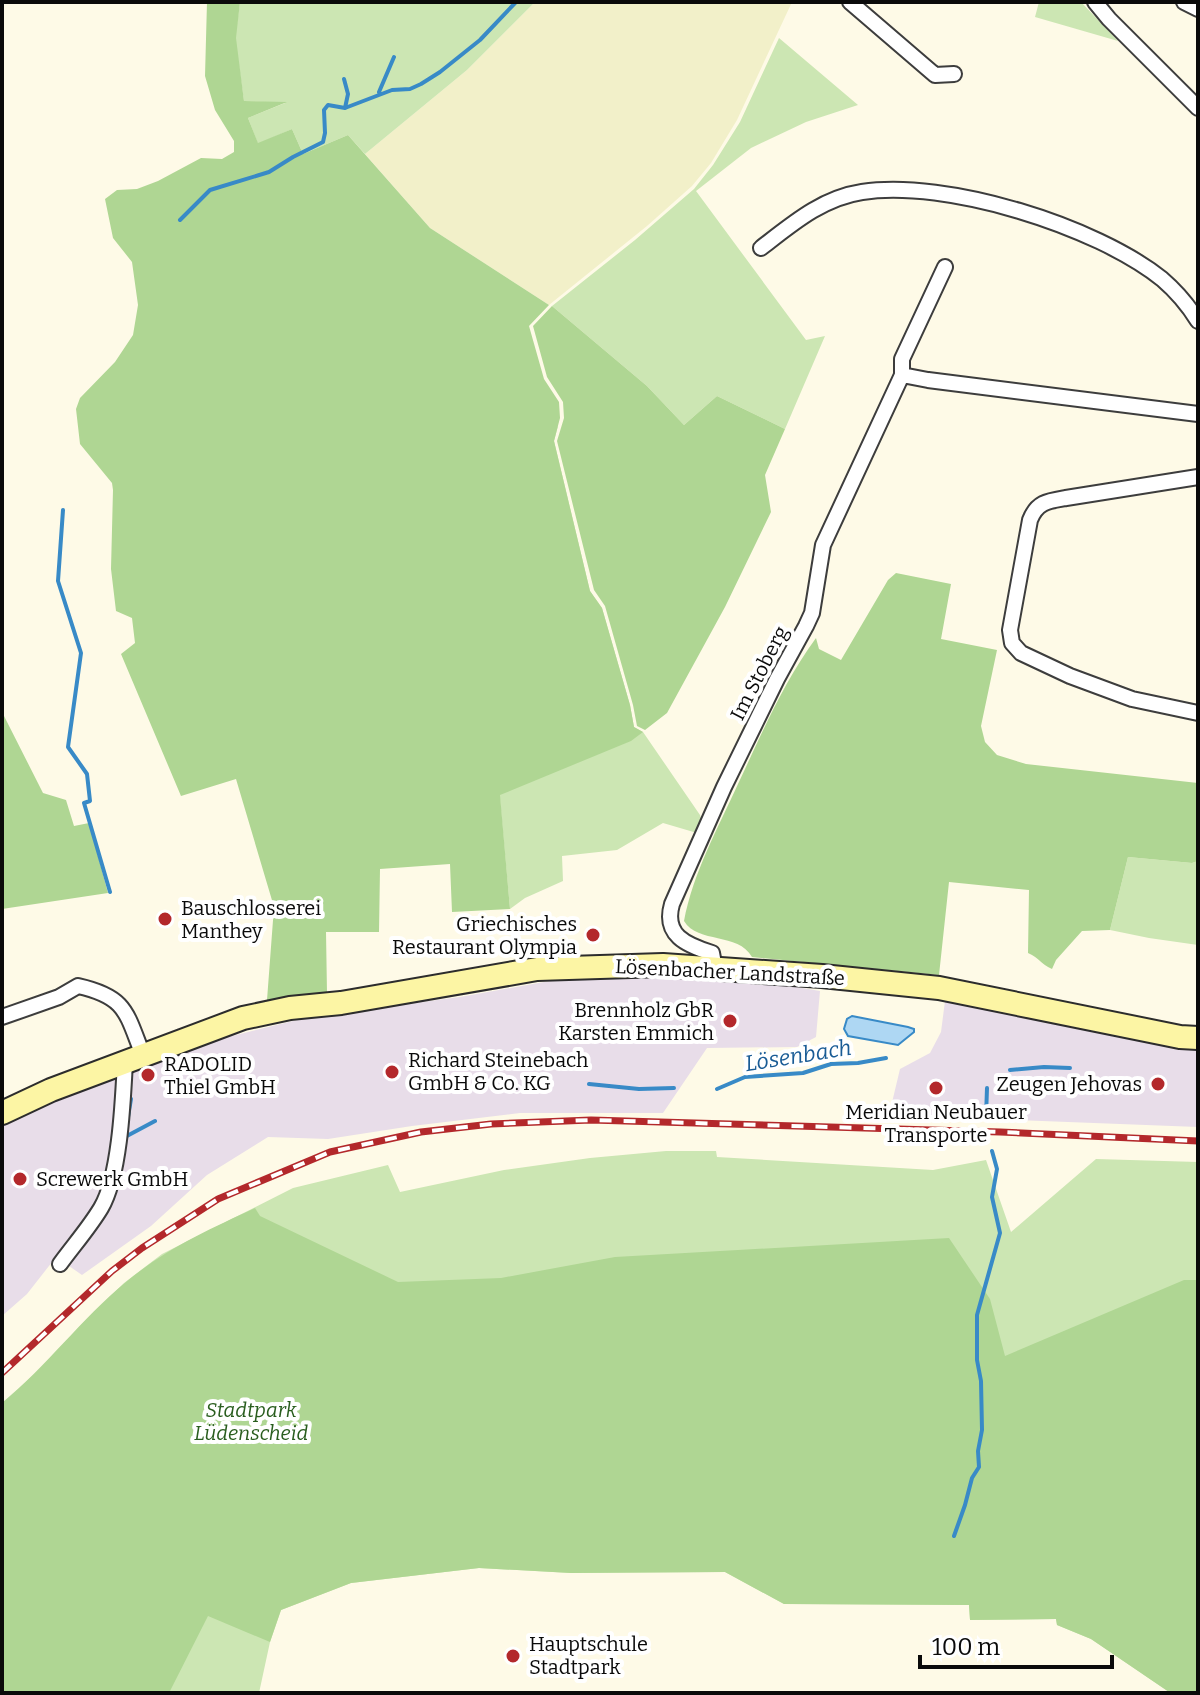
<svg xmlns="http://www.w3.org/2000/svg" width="1200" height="1695" viewBox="0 0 1200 1695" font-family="Bitter,serif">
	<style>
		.industrial { fill: #e8dde9 }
		.farmland { fill: #f2f0c9 }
		.green { fill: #cce6b3 }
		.forest { fill: #afd693 }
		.water { fill: #aed7f3; stroke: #388ac7; stroke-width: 2 }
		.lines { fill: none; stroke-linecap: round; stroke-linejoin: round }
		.stream { stroke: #388ac7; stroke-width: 4 }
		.street-casing { stroke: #3d3d3d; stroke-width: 18 }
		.secondary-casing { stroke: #2c2c2c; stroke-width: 26 }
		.street { stroke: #fff; stroke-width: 14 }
		.secondary { stroke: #fcf5a4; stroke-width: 22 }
		.rail-casing { stroke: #b3282b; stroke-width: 7 }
		.rail { stroke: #fff; stroke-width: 4; stroke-dasharray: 12; stroke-linecap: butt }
		.poi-dot { fill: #b3282b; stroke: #fff; stroke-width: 3 }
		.labels { text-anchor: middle; stroke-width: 8; stroke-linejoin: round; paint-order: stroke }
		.street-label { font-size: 20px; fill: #0a0a0a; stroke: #fff }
		.poi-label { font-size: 20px; fill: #0a0a0a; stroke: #fff; text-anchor: start }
		.park-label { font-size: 20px; font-style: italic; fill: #295d1e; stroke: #fff }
		.water-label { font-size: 22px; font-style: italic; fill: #195b95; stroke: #fff }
	</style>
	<rect width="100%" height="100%" fill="#fefae7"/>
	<path class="industrial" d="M639,975l128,7 53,9 -4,46 -19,10 -90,1 -44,65h-143l-108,13 -84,13 -60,-2 -61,38 -56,51 -69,49 -26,-18 -29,37 -25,22v-192l112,-51 106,-34 93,-23 147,-19 95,-17z
		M945,1001l129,25 124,21v80l-309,-12 11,-46 30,-16 11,-21z"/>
	<path class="farmland" d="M535,2h257l-55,118 -26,43 -19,23 -45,40 -98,79 -119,-77 -65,-74 102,-84z"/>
	<path class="green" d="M240,2h295l-68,68 -102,84 -17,-19 -45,19 -11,-25 -34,15 -10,-26 37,-15 -41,-2 -9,-63z
		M1039,2h42l37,39 -83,-24z
		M779,38l79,67 -52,17 -55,26 -55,43 110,149 19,-4 -40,93 -68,-33 -33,29 -37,-39 -95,-80 83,-66 59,-51 19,-24 27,-43z
		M558,426l-4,15 36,150 12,17 28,97 4,22 9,5 57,83 2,7 -5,11 -34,-10 -46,27 -55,6 1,25 -38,17 -15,11 -12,-132 -209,-101z
		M1128,857l64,6 6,-2v84l-49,-7 -39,-8z
		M666,1151h50l1,6 216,13 53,-10 25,72 85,-73 102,3v531l-29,-1 -78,-53 -34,-14 -1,-6 -86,1 -1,-15 -185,-1 -59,-32 -154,1 -92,-5 -128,15 -70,27 -11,32 -11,51h-257v-290l36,-32 44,-47 42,-41 38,-29 131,-66 95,-23 12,27 104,-22 86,-12z"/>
	<path class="forest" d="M207,2h33l-4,36 8,63 43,1 -39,16 10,25 34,-14 11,25 45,-19 82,93 119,77 -20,21 15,53 15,23 1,16 -6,23 36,150 12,17 28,97 4,22 9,5 -12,9 -131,54 10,114 -58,3 -2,-48 -70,5 -1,63h-53l1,61 -60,7 7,-93 -38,-128 -55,17 -60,-142 14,-11 -3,-25 -16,-7 -5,-42 2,-79 -1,-7 -32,-39 -4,-35 4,-11 35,-36 18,-27 5,-30 -6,-43 -19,-24 -8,-39 12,-9 20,-1 21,-8 43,-23 21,1 12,-7v-11l-19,-31 -10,-34z
		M552,306l95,80 37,39 33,-29 68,33 -20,46 6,37 -46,95 -58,106 -22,17 -8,-4 -4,-21 -28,-99 -11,-16 -37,-149 7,-23 -1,-16 -16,-25 -14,-51z
		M896,573l55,11 -10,55 56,11 -16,76 4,16 12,13 29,9 172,19v78l-6,2 -64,-6 -18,73 -28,1 -26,29 -4,9c-12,-5 -12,-11 -24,-16l1,-63 -80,-8 -10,93 -187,-18c-14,-25 -54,-13 -68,-36 9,-48 34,-93 54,-137 24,-51 45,-101 78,-146l3,11 22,11 47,-80z
		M2,712l41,81 23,7 8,26 15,-3 19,70 -106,16z
		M255,1208l5,8 138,66 103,-4 114,-21 334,-19 41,61 15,57 179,-76h14v413l-29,-1 -78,-53 -34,-14 -1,-6 -86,1 -1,-15 -185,-1 -59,-32 -154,1 -92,-5 -128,15 -70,27 -11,32 -62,-26 -39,77h-167v-290c45,-37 79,-84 124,-121 41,-34 82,-52 129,-74z"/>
	<path class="water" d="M852,1016l56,11 6,2v3l-16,13 -50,-9 -4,-7 3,-10z"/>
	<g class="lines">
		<path class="stream" d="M344,79l4,15 -3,14
			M379,92l15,-35
			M180,220l30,-30 59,-18 24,-15 30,-15 2,-9 -1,-23 4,-5 17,3 47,-18 18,-1 11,-5 19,-12 40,-32 36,-38
			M63,510l-5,71 23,72 -13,94 19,27 3,27 -6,2 26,89
			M1010,1070l34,-3 26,1
			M589,1084l50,5 35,-1
			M717,1089l28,-12 58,-4 28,-9 27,-1 28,-5
			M128,1117l3,-18
			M986,1117l1,-29
			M125,1137l30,-16
			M954,1536l11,-31 7,-27 7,-11 -1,-16 4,-21 -1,-49 -4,-21v-45l23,-82 -8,-36 5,-28 -5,-18"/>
		<g class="street-casing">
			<path id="street" d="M850,2l85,73 19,-1
				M1095,2l14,17 89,89
				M1184,2l14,7
				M761,248c31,-24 61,-50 101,-56 84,-13 234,34 300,87 14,12 26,26 36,42
				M902,375v-16l43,-92
				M1198,477l-132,21c-18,3 -29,4 -36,22l-20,110 2,13 9,10 49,23 62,23 66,14
				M715,969l-3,-16c-26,-8 -49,-18 -40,-49l52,-117 53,-108 29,-53 6,-13 11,-68 79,-170 26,5 270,34
				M2,1017l57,-20 19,-11c49,11 48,27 65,69
				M60,1264c13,-18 29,-36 41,-56 19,-32 22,-108 24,-147"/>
		</g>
		<g class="secondary-casing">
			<path id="secondary" d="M2,1113l49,-23 192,-72 47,-10 51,-5 196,-34 126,-4 159,11 117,12 241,49 18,1"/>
		</g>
		<use href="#street" class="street"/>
		<use href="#secondary" class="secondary"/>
		<g class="rail-casing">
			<path id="rail" d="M2,1373l110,-102 30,-23 76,-49 112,-47 91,-20 70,-8 100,-4 409,12 198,9"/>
		</g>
		<use href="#rail" class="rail"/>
	</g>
	<g class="poi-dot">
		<circle cx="165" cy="919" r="8"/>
		<circle cx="593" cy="935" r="8"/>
		<circle cx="730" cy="1021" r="8"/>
		<circle cx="392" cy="1072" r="8"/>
		<circle cx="148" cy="1075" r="8"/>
		<circle cx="1158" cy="1084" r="8"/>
		<circle cx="936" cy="1088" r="8"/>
		<circle cx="20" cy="1179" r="8"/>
		<circle cx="513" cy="1656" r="8"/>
	</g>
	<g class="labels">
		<g class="street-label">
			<text transform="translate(759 673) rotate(-63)" y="7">Im Stoberg</text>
			<text transform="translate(730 972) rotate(3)" y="7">Lösenbacher Landstraße</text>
		</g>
		<g class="poi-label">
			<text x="181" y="915">Bauschlosserei<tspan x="181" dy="23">Manthey</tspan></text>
			<text x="577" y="931" text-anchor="end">Griechisches<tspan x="577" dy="23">Restaurant Olympia</tspan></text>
			<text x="714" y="1017" text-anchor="end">Brennholz GbR<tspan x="714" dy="23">Karsten Emmich</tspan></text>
			<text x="408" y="1067">Richard Steinebach<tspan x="408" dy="23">GmbH &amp; Co. KG</tspan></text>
			<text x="164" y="1071">RADOLID<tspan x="164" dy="23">Thiel GmbH</tspan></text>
			<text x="1142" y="1091" text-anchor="end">Zeugen Jehovas</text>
			<text x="936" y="1119" text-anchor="middle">Meridian Neubauer<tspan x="936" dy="23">Transporte</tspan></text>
			<text x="36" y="1186">Screwerk GmbH</text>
			<text x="529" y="1651">Hauptschule<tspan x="529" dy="23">Stadtpark</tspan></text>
		</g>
		<g class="park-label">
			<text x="251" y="1417">Stadtpark<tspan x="251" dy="23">Lüdenscheid</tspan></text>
		</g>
		<g class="water-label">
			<text transform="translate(798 1055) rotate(-9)" y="8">Lösenbach</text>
		</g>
	</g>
	<rect width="1200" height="1695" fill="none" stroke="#0a0a0a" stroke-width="8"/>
	<path d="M920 1655v12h192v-12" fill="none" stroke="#0a0a0a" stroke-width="4"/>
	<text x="932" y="1655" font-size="24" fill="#0a0a0a" stroke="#ffffff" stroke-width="6" paint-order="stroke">100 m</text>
</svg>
